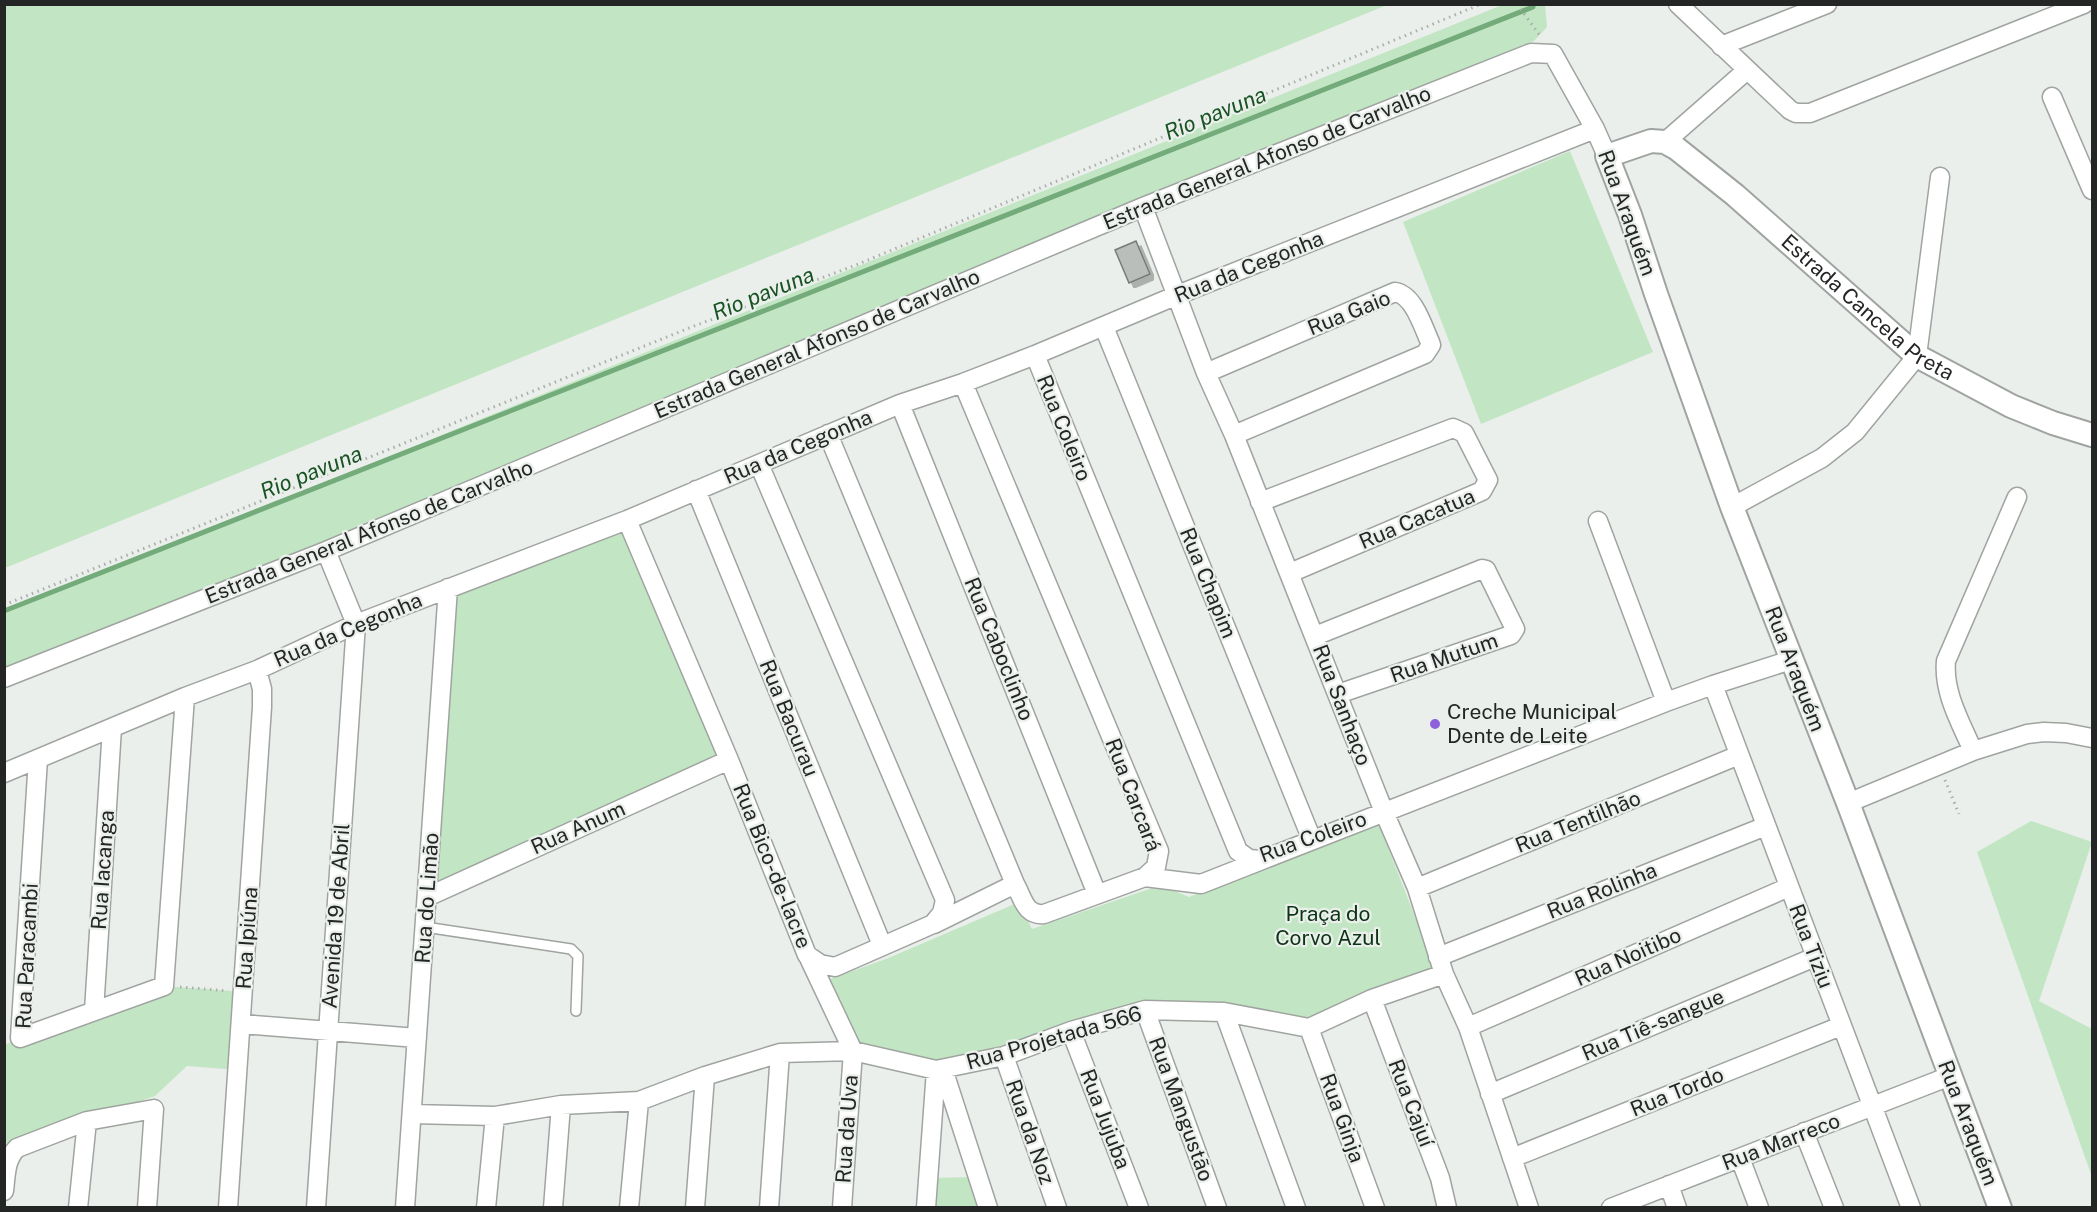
<svg xmlns="http://www.w3.org/2000/svg" width="2097" height="1212" viewBox="0 0 2097 1212" font-family="'Public Sans',sans-serif">
	<style>
		.green { fill: #c2e6c4 }
		.lines { fill: none; stroke-linecap: round; stroke-linejoin: round }
		.stream { stroke: #74ab7a; stroke-width: 5 }
		.building { fill: #babeba; stroke: #777b77; stroke-width: 1.5; filter: url(#shadow) }
		.service-casing { stroke: #a0a4a0; stroke-width: 12 }
		.minor-casing { stroke: #a0a4a0; stroke-width: 21 }
		.tertiary-casing { stroke: #a0a4a0; stroke-width: 26 }
		.path { stroke: #abafab; stroke-width: 3; stroke-dasharray: 1.5 4.5; stroke-linecap: butt }
		.service { stroke: #fff; stroke-width: 9 }
		.minor { stroke: #fff; stroke-width: 18 }
		.tertiary { stroke: #fff; stroke-width: 22 }
		.poi-dot { fill: #8d61db; stroke: #ebefeb; stroke-width: 2 }
		.labels { text-anchor: middle; stroke-width: 4.5; stroke-linejoin: round; paint-order: stroke }
		.street-label { font-size: 21px; fill: #242625; stroke: #ebefeb }
		.poi-label { font-size: 21px; fill: #242625; stroke: #ebefeb; text-anchor: start }
		.park-label { font-size: 21px; fill: #0b3414; stroke: #ebefeb }
		.water-label { font-size: 22px; font-style: italic; fill: #185324; stroke: #ebefeb }
	</style>
	<defs>
		<filter id="shadow"><feDropShadow dx="5" dy="5" stdDeviation="0" flood-color="#0004"/></filter>
	</defs>
	<rect width="100%" height="100%" fill="#ebefeb"/>
	<path class="green" d="M5,4h1382v1l-1382,563z
		M1545,4l2,23 -13,14 -393,161 -814,342 -322,126v-58l1497,-607z
		M1570,151l83,201 -172,72 -78,-202z
		M627,525l98,233 -293,130 19,-296z
		M2031,821l61,21 -53,159 53,28v148l-115,-325z
		M1378,822l57,146 -126,50 -29,-1 -71,-14 -186,37 -77,22h-14l-72,-16 -30,-67 56,-20 133,-57 13,27 129,-44 28,12z
		M164,986l80,6 -6,78 -51,-4 -32,30 -145,48 -5,-1v-99l16,-3z
		M970,1177l10,31h-53l3,-30z"/>
	<g class="lines">
		<path class="stream" d="M4,611l1529,-604v-3"/>
	</g>
	<path class="building" d="M1136,241l14,33 -21,9 -14,-33z"/>
	<g class="lines">
		<g class="service-casing">
			<path id="service" d="M425,927l146,22 7,7 -2,55"/>
		</g>
		<g class="minor-casing">
			<path id="minor" d="M1678,4l112,106 6,3h14l274,-109
				M1721,46l106,-42
				M2052,97l40,93
				M1665,142l82,-72
				M1143,207l63,166 28,62 150,377 33,76 27,86 24,53 61,181
				M1104,327l208,513
				M1035,355l203,496 11,8 13,1 404,-158 47,-17 78,-25
				M1206,373l189,-81c19,3 28,35 35,50l1,3 -6,9 -191,81
				M900,404l197,490
				M828,434l187,450c8,14 10,32 29,30l101,-37 11,-10 3,-16 -196,-468
				M696,490l186,455
				M1260,502l193,-74 11,5 24,47 -6,11 -192,82
				M1732,507l90,-49 33,-26 62,-76 23,-179
				M627,520l102,240 78,195 13,9 15,3 98,-43 9,-11 3,-13 -186,-436
				M1598,521l68,181
				M1315,636l167,-67 4,1 29,59 -4,6 -173,59
				M4,678l322,-127 817,-344 388,-154 22,1 42,75 12,27
				M1713,685l198,523
				M1973,751c-12,-28 -30,-58 -27,-90l71,-164
				M38,759l-18,279 144,-52 21,-289
				M4,773l181,-76 72,-27 99,-46 271,-104 273,-116 63,-21 72,-28 140,-59 420,-167
				M1848,803l125,-52 54,-17 17,-2 22,1 26,5
				M1145,877l56,7 61,-24
				M1417,888l322,-133
				M427,897l302,-137
				M934,924l81,-40
				M808,956l45,95 -11,157
				M1438,957l328,-131
				M1372,999l68,179 7,30
				M1145,1010l72,198
				M94,1011l18,-283
				M1224,1012l72,196
				M242,1024l175,14
				M1468,1027l321,-140
				M1309,1028l66,180
				M1071,1031l68,177
				M1004,1056l53,152
				M943,1069l45,139
				M1490,1094l325,-137
				M412,1114l83,2 66,-11 78,-4 66,-25 75,-23 73,-2 83,19 68,-14 67,-25 74,-21 79,2 85,16 63,-29 72,-25
				M1804,1132l30,76
				M1512,1158l329,-132
				M1740,1158l19,50
				M1669,1185l8,23
				M4,1191c2,-16 1,-31 13,-43l70,-27 67,-12 -7,99
				M78,1208l9,-87
				M228,1208l34,-501v-18l-5,-19
				M316,1208l40,-584 -30,-73
				M405,1208l43,-620
				M486,1208l9,-92
				M553,1208l8,-103
				M629,1208l10,-107
				M695,1208l10,-132
				M769,1208l11,-155
				M926,1208l10,-138
				M1611,1208l339,-132"/>
		</g>
		<g class="tertiary-casing">
			<g id="tertiary">
				<path id="s1" d="M2000,1208l-152,-405 -116,-296 -76,-213 -26,-79 -23,-59 44,-15 14,1 11,6 59,47 182,161 94,50 42,17 39,12"/>
			</g>
		</g>
		<path class="path" d="M1517,4l24,33
			M4,605l685,-277 167,-63 625,-261
			M1945,780l14,34
			M180,987l48,4"/>
		<use href="#service" class="service"/>
		<use href="#minor" class="minor"/>
		<use href="#tertiary" class="tertiary"/>
	</g>
	<circle class="poi-dot" cx="1435" cy="724" r="6"/>
	<g class="labels">
		<g class="street-label">
			<text transform="translate(1267 158) rotate(-22)" y="7">Estrada General Afonso de Carvalho</text>
			<text transform="translate(1627 213) rotate(70)" y="7">Rua Araquém</text>
			<text transform="translate(1249 267) rotate(-22)" y="7">Rua da Cegonha</text>
			<text dy="7" stroke="none"><textPath href="#s1" startOffset="1446">Estrada Cancela Preta</textPath></text>
			<text transform="translate(1349 313) rotate(-22)" y="7">Rua Gaio</text>
			<text transform="translate(817 344) rotate(-23)" y="7">Estrada General Afonso de Carvalho</text>
			<text transform="translate(1064 428) rotate(68)" y="7">Rua Coleiro</text>
			<text transform="translate(798 447) rotate(-23)" y="7">Rua da Cegonha</text>
			<text transform="translate(1417 519) rotate(-23)" y="7">Rua Cacatua</text>
			<text transform="translate(369 532) rotate(-22)" y="7">Estrada General Afonso de Carvalho</text>
			<text transform="translate(1208 583) rotate(68)" y="7">Rua Chapim</text>
			<text transform="translate(348 630) rotate(-23)" y="7">Rua da Cegonha</text>
			<text transform="translate(999 649) rotate(68)" y="7">Rua Caboclinho</text>
			<text transform="translate(1444 658) rotate(-19)" y="7">Rua Mutum</text>
			<text transform="translate(1795 669) rotate(69)" y="7">Rua Araquém</text>
			<text transform="translate(1342 705) rotate(69)" y="7">Rua Sanhaço</text>
			<text transform="translate(789 718) rotate(68)" y="7">Rua Bacurau</text>
			<text transform="translate(1133 795) rotate(69)" y="7">Rua Carcará</text>
			<text transform="translate(1578 822) rotate(-22)" y="7">Rua Tentilhão</text>
			<text transform="translate(578 828) rotate(-24)" y="7">Rua Anum</text>
			<text transform="translate(1313 837) rotate(-20)" y="7">Rua Coleiro</text>
			<text transform="translate(772 866) rotate(68)" y="7">Rua Bico-de-lacre</text>
			<text transform="translate(103 870) rotate(-86)" y="7">Rua Iacanga</text>
			<text transform="translate(1602 891) rotate(-22)" y="7">Rua Rolinha</text>
			<text transform="translate(427 898) rotate(-86)" y="7">Rua do Limão</text>
			<text transform="translate(336 916) rotate(-86)" y="7">Avenida 19 de Abril</text>
			<text transform="translate(247 938) rotate(-86)" y="7">Rua Ipiúna</text>
			<text transform="translate(1811 946) rotate(69)" y="7">Rua Tiziu</text>
			<text transform="translate(27 956) rotate(-87)" y="7">Rua Paracambi</text>
			<text transform="translate(1628 957) rotate(-24)" y="7">Rua Noitibo</text>
			<text transform="translate(1653 1025) rotate(-23)" y="7">Rua Tiê-sangue</text>
			<text transform="translate(1054 1038) rotate(-16)" y="7">Rua Projetada 566</text>
			<text transform="translate(1677 1092) rotate(-22)" y="7">Rua Tordo</text>
			<text transform="translate(1411 1103) rotate(69)" y="7">Rua Cajuí</text>
			<text transform="translate(1181 1109) rotate(70)" y="7">Rua Mangustão</text>
			<text transform="translate(1342 1118) rotate(70)" y="7">Rua Ginja</text>
			<text transform="translate(1105 1119) rotate(69)" y="7">Rua Jujuba</text>
			<text transform="translate(1968 1123) rotate(69)" y="7">Rua Araquém</text>
			<text transform="translate(847 1129) rotate(-86)" y="7">Rua da Uva</text>
			<text transform="translate(1030 1132) rotate(71)" y="7">Rua da Noz</text>
			<text transform="translate(1781 1142) rotate(-21)" y="7">Rua Marreco</text>
		</g>
		<g class="poi-label">
			<text x="1447" y="719">Creche Municipal<tspan x="1447" dy="24">Dente de Leite</tspan></text>
		</g>
		<g class="park-label">
			<text x="1328" y="921">Praça do<tspan x="1328" dy="24">Corvo Azul</tspan></text>
		</g>
		<g class="water-label">
			<text transform="translate(1215 113) rotate(-22)" y="8">Rio pavuna</text>
			<text transform="translate(763 293) rotate(-22)" y="8">Rio pavuna</text>
			<text transform="translate(311 472) rotate(-22)" y="8">Rio pavuna</text>
		</g>
	</g>
	<rect width="2097" height="1212" fill="none" stroke="#242625" stroke-width="12"/>
</svg>
